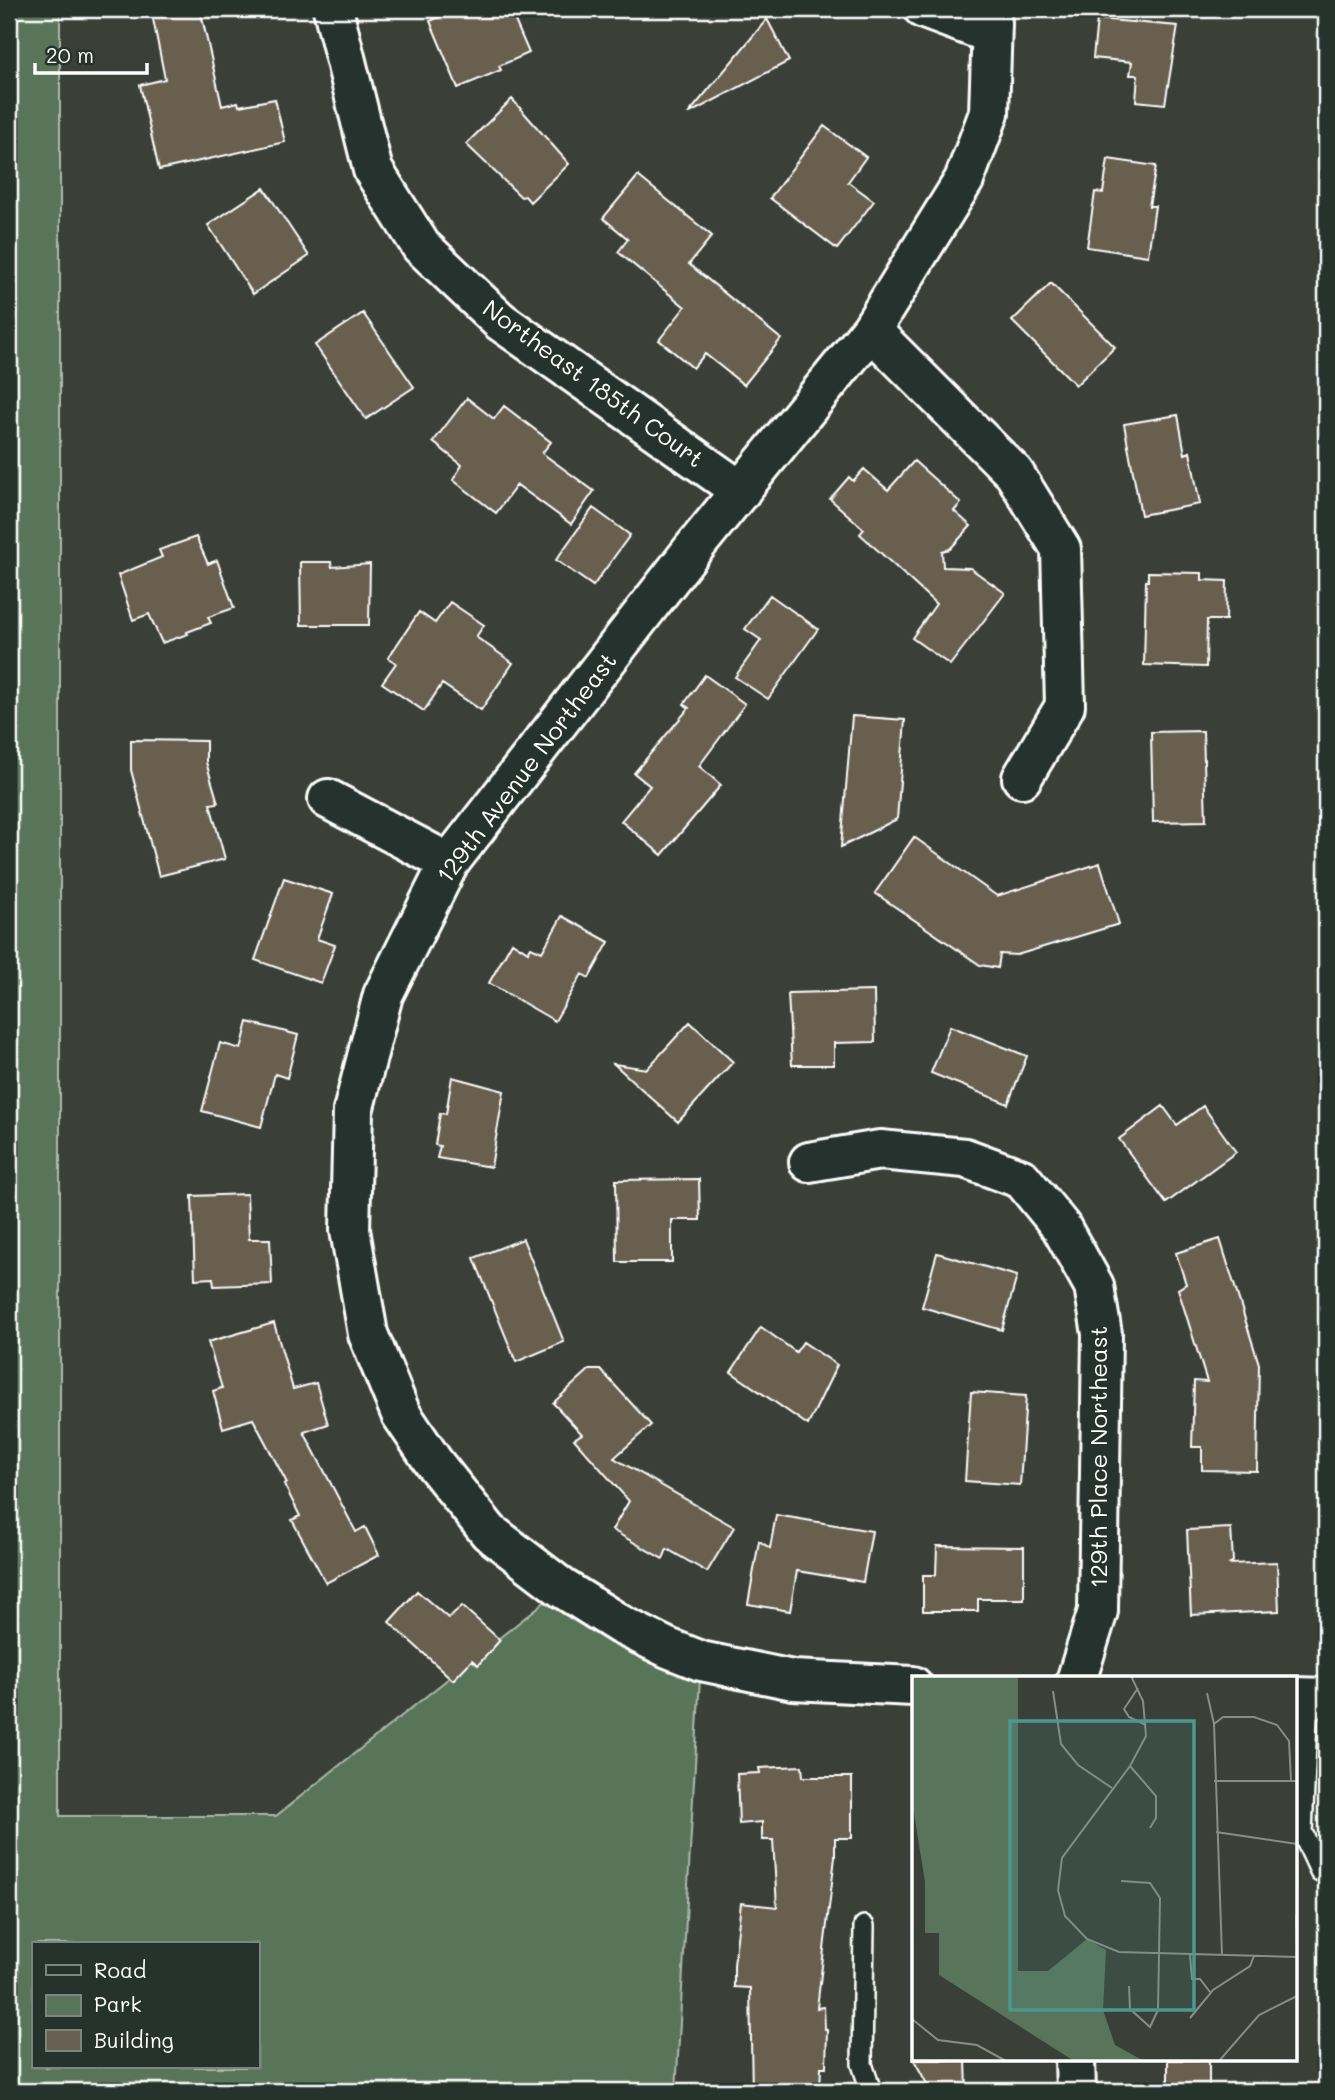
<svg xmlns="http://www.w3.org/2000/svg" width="1335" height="2100" viewBox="0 0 1335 2100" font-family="Mali,sans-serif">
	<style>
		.green { fill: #58745a; stroke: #acbaac; stroke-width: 2; fill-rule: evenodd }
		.building { fill: #675f50; stroke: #fff; stroke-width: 2 }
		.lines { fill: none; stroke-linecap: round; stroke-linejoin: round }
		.lane-casing { stroke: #fff; stroke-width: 24 }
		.street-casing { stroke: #fff; stroke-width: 44 }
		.lane { stroke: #26332d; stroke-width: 19 }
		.street { stroke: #26332d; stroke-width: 38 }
		.labels { text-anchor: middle; stroke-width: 6; stroke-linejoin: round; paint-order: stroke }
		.street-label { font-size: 24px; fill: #fff; stroke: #26332d }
		.inset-road { fill: none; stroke: #898c88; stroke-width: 2 }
		.view { fill: #4b9892; fill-opacity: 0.15; stroke: #4b9892; stroke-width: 3.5 }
		.inset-edge { fill: none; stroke: #fff; stroke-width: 3.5 }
	</style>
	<rect width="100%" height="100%" fill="#3a4038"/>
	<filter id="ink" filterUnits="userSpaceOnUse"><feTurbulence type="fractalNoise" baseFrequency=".0143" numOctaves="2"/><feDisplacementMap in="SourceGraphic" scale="14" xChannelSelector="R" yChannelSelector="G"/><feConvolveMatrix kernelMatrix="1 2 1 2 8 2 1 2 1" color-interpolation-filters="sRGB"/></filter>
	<g filter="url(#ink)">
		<path class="green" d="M9,9h51v1807h216l286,-228 139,73 -25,430h-667zM33,1944h224v123h-224z"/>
		<path class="building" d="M151,9h49l22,97 16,-4 1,4 36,-7 10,43 -126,28 -19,-85 25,-6z
			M459,9h51l19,44 -30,13 2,4 -43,18 -28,-67z
			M767,19l22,42 -99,52h-1z
			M1097,19l81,7 -13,78 -29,-3 2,-26h-8l2,-13 -39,-4z
			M512,99l57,65 -39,38 -5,-6 -4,1 -55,-53z
			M824,126l42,31 -18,25 26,19 -37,48 -67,-51z
			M1108,159l48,7 -7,40h6l-7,50 -61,-9 8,-55 8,1z
			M638,176l74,60 -23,28 92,75 -37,46 -39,-31 -12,14 -34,-28 26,-33 -67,-55 10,-13 -25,-21z
			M264,188l45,68 -56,38 -45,-69z
			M1051,283l64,64 -39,38 -64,-64z
			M363,313l51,74 -48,32 -51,-74z
			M467,398l27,21 10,-13 47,36 -9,11 52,38 -23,33 -54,-39 -21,28 -43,-33 9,-15 -29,-23z
			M1178,415l7,39 5,-2 10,52 -59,11 -17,-91z
			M914,461l47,42 -7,8 17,15 -21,23 -8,2 1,16 27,1 35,25 -55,72 -38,-27 24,-34 -76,-70 4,-5 -34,-30 19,-22 4,4 11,-12 24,21z
			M593,508l37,27 -37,51 -37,-26z
			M196,537l12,27 9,-4 17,48 -26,9 3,6 -24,9 1,2 -26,9 -13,-29 -16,6 -15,-45 44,-18 -3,-7z
			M300,562h31l1,5 38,-3 -1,61h-68z
			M1148,572l54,1v7l25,1 -1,39h-19l-1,47 -62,-2 2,-84h2z
			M770,595l48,34 -50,70 -33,-22 26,-37 -16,-11z
			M450,602l34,23 -8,12 37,26 -32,47 -39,-26 -18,27 -42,-28 14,-20 -8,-5 31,-46 16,11z
			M705,675l40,29 -46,62 22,19 -59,70 -41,-34 29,-35 -16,-13 55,-65 -5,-4z
			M852,716l53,4 -8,99 -56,28z
			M1203,731l3,90 -53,1 -2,-90z
			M131,740l75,1v21l12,41 -8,1 15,55 -66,17 -28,-106z
			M914,837l83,59 103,-33 19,61 -102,31 -17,-1 -2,14 -18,-3 -105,-72z
			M284,878l49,16 -16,45 18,6 -14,38 -66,-23z
			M562,916l47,26 -20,36 -7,-4 -27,47 -66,-38 23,-41 16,10 3,-5 11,5z
			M874,991l1,51 -41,1v22h-42l-4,-72z
			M248,1022l50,13 -11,43 -12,-4 -14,53 -59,-16 18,-68 21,6z
			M690,1022l43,40 -55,60 -64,-58 33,5z
			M950,1026l77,30 -19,48 -77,-31z
			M452,1077l52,14 -13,76 -54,-9 3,-12 -5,-1 5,-32 6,1z
			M1163,1106l14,19 26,-19 33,46 -70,51 -47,-64z
			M699,1179l1,41h-28v42h-55l-1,-82z
			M247,1194l2,45h21l2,45 -58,2 -1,-8 -18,1 -3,-83z
			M523,1239l41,103 -48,20 -42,-104z
			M1220,1239l39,125 -2,107 -55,-1v-23h-10l2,-66 13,1 -29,-93 8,-5 -10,-31z
			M937,1253l80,23 -15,54 -80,-23z
			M274,1323l19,66 23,-6 12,41 -24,8 52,100 9,-5 14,28 -53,28 -34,-63 8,-4 -16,-32 3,-1 -34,-64 -30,9 -10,-37 9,-3 -14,-46z
			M761,1327l35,25 7,-10 34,23 -29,60 -77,-53z
			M589,1370h12l50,55 -37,33 120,69 -27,45 -40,-23 -4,10 -51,-29 17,-29 -55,-62 8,-5 -29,-31z
			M971,1392l55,4 -6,89 -55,-4z
			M776,1515l96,16 -9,51 -66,-11 -7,40 -42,-7 11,-63 11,7z
			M1231,1528l2,33 -3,3 47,-2 2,49 -88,4 -4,-85z
			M937,1546l87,1v52h-46v12h-55v-36h13z
			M417,1591l31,27 14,-12 38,34 -22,25 -6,-5 -19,20 -64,-58z
			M802,1766l1,11h49v61h-17v19l-18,151 7,-1 1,22h2l-1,38h-5l-1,24h-68l-2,-103 -16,-1v-22l7,-62 36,4 -4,-67h-11v-18l-23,2 -2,-50 23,-1 -1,-5z
			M914,2060h52l1,31h-36z
			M1168,2060h41v31h-41z"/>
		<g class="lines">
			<g class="lane-casing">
				<path id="lane" d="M1308,1697l-6,135 18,39 6,1
					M864,1926l-2,138 9,27"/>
			</g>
			<g class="street-casing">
				<path id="street" d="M333,9l40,161 48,76 79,75 241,170
					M924,9l67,25
					M871,330l143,143 47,76 4,157 -43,72
					M328,799l121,64
					M809,1162l71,-12 85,8 57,21 39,48 33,59 8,48 -4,277 -21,67
					M913,1686l-120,-6 -92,-19 -33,-13 -47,-23 -59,-37 -73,-56 -55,-69 -33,-49 -33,-80 -18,-104 3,-119 30,-116 66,-132 244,-314 178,-219 93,-150 25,-67 3,-90 -2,-14
					M1295,1697l31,1
					M1075,2060l1,31"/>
			</g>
			<use href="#lane" class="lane"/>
			<use href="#street" class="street"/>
		</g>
	</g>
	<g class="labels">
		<g class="street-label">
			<text transform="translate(593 384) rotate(36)" y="8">Northeast 185th Court</text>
			<text transform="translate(527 768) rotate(-53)" y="8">129th Avenue Northeast</text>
			<text transform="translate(1099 1457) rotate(-90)" y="8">129th Place Northeast</text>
		</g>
	</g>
	<g transform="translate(912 1676)">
		<rect width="385" height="385" fill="#3a4038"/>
		<path d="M0,0h106v295h30l39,-32 19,11 -3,60 12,35 29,16h-70l-135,-86v-42h-14v-51l-13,-81z" fill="#58745a"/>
		<path class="inset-road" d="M219,0l12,25 3,35 -16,30 -68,92 -4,32 7,26 22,23 32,13 178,5M226,12l-14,21 5,8 17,8M141,15l8,53 17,21 34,23M295,17l7,31 8,231M302,48l9,-7h31l23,8 12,16 2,40M218,90l26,30v22l-6,10M302,105h83M304,156l81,12M209,205l29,2 10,15 -2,112 -8,17 -20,-18 -1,-23M384,239l1,32M278,279l2,24h8l10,13M278,342l23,-28 37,-24 4,-10M0,343l26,21 39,5 29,16M307,385l40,-46 38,-19"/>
		<path class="view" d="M98,45h184v289h-184z"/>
		<rect width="385" height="385" class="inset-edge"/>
	</g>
	<rect width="1335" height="2100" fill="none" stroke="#26332d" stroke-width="35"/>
	<rect x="18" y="18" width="1300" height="2065" fill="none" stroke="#fff" stroke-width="2.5" filter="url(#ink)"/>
	<rect x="32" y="1942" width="228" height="126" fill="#26332d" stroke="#7d8581" stroke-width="2"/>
	<rect x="46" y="1965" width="35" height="10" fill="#26332d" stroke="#7d8581" stroke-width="2"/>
	<text x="94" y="1978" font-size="21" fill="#ffffff">Road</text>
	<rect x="46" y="1995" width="35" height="21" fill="#58745a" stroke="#7d8581" stroke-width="2"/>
	<text x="94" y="2012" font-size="21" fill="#ffffff">Park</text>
	<rect x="46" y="2030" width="35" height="21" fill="#675f50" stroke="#7d8581" stroke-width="2"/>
	<text x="94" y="2048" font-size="21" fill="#ffffff">Building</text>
	<path d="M35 63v10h112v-10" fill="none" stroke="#ffffff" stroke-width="3.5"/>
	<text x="46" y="63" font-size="21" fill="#ffffff" stroke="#26332d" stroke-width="5" paint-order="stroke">20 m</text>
</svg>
